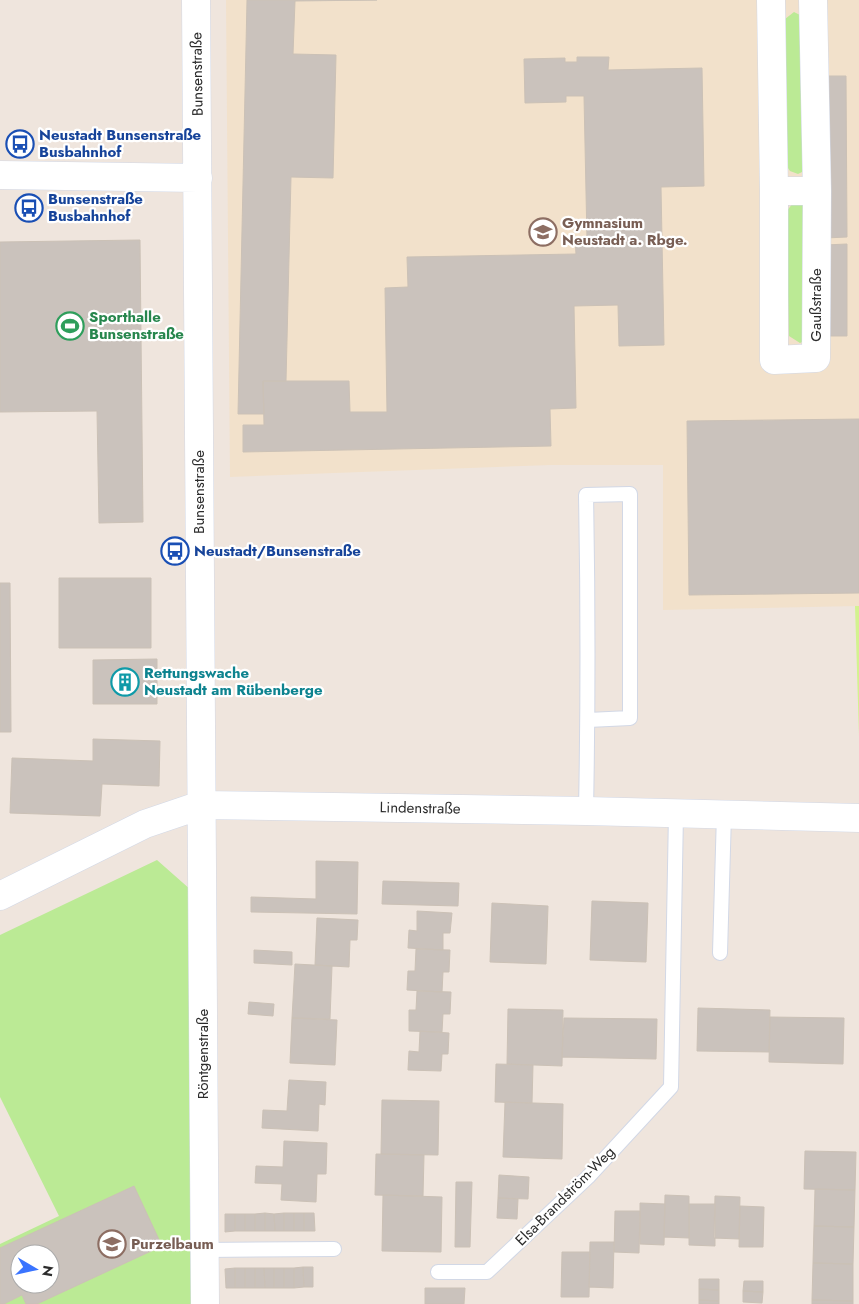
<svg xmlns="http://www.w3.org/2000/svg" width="859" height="1304" viewBox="0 0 859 1304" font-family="Jost,sans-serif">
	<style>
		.education { fill: #f2e1cb }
		.green { fill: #bbea95; fill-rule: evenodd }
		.pitch { fill: #d3f28f }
		.building { fill: #cac2bc; stroke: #cbc1b6; fill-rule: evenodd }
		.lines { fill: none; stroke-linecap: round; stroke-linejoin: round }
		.lane-casing { stroke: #d2d8e6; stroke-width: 16 }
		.street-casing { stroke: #d2d8e6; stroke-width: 29 }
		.lane { stroke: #fff; stroke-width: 14 }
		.street { stroke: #fff; stroke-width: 28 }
		.labels { text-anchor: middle; stroke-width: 4.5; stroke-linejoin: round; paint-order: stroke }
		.street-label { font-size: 15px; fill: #2c2c2c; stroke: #fff }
		.transit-label { font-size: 15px; font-weight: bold; fill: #164399; stroke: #fff; text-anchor: start }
		.education-label { font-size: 15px; font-weight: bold; fill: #785e54; stroke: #fff; text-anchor: start }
		.leisure-label { font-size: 15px; font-weight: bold; fill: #27864d; stroke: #fff; text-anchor: start }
		.culture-label { font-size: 15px; font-weight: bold; fill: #0d838f; stroke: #fff; text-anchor: start }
	</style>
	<rect width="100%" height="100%" fill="#efe5dd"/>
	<path class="education" d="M226,0h633v606l-196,4v-145h-112l-321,12z"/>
	<path class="green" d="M794,12l6,3 4,156 -6,3 -8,-3 -4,-6 -1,-146z
		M793,203l10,1 3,4 -2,133 -4,2 -11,-7 -3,-124z
		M157,860l34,30v414h-191v-60l59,-28 -59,-119v-162zM20,1254h30v30h-30z"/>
	<path class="pitch" d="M855,606h4v130z"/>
	<path class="building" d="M247,0h130l-82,1 -2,53 43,1 -3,123 -42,-1 -5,204h-23l1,33h-26z
		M577,57h32l-1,13 94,-2 2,118 -43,1 3,158 -45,1 -1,-41 -44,1 2,102 -26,1 1,37 -308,6v-27h21l-1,-44h86l1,31h37l-2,-124 23,-1 -1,-30 169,-3 -1,-14h12l-3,-144h-18v6l-41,1 -1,-44 41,-1v4h12z
		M824,76h22l1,161 -22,1z
		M140,240l3,282 -44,1 -2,-112 -97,1v-170z
		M847,244v92h-22v-91z
		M859,419v174l-170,2 -2,-174z
		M59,578h92v70h-92z
		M0,583h10l1,149h-11z
		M157,659v45h-64v-44z
		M93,739l67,2 -1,45 -57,-2 -2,32 -90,-3 2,-55 81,3z
		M316,861l42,1 -1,52 -106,-2v-15l65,2z
		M383,881l76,2 -1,23 -76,-2z
		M592,901l56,2 -2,59 -56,-2z
		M492,903l56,3 -2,58 -56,-2z
		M417,911l35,2 -2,20h-7v17l-35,-2 1,-18 8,1z
		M317,918l41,2 -1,20h-7l-1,27 -34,-2z
		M416,949l34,1 -1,22h-6l-1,20 -35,-2 1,-19h7z
		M254,950l38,2v13l-38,-2z
		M295,964l37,2 -2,53 -38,-1z
		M417,991l34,1 -1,22h-7l-1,18 -33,-1v-21h7z
		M249,1002l25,2 -1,12 -25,-2z
		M698,1008l72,2 -1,42 -72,-1z
		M508,1009l55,1 -1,56 -55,-2z
		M770,1017l74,1 -1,46 -74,-2z
		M292,1018l45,2 -2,45 -45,-2z
		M564,1018l93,1 -1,40 -94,-2z
		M420,1031l29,2 -1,21h-6l-1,17 -33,-1 1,-19 10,1z
		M496,1064l37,1 -1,38 -37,-1z
		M289,1080l37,2 -1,23 -6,-1 -1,27 -56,-3 1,-18 24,1z
		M382,1100l57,1 -1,54 -57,-1z
		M505,1102l58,2 -1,55 -59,-2z
		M284,1141l43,2 -1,31h-9l-1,28 -35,-2 1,-16 -27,-1 1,-17 27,1z
		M805,1151l51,1 -1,38 -51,-1z
		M376,1154l48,1 -1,41 -48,-1z
		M499,1175l30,2 -1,22 -30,-1z
		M456,1182h16l-2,65h-15z
		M134,1186l28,60 -125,58h-11l-4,-9 -18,9h-4v-56zM20,1254h30v30h-30z
		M815,1189l40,1 -1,37 -40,-1z
		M383,1195l59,2 -1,55 -59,-1z
		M665,1195l24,1v42l-25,-1z
		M715,1196l25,1 -1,42 -25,-1z
		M498,1198l20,1 -1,20 -20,-1z
		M640,1203l25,1 -1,41 -24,-1z
		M689,1204h26v42l-26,-1z
		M740,1206l24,1 -1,40h-24z
		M615,1211h25l-1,42 -25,-1z
		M265,1213l9,1 1,17h-10z
		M265,1213v18h-10v-17z
		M284,1213v18h-9l-1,-17z
		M284,1213h10v18h-10z
		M294,1213h10v18h-10z
		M304,1213h10l1,18h-11z
		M225,1214h10v17l-10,1z
		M235,1214h10v17h-10z
		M245,1214h10v17h-10z
		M814,1226l40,1 -1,37 -40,-1z
		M590,1242h24l-1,46 -24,-1z
		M562,1252h28l-1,45h-28z
		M813,1263l40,1v37l-41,-1z
		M303,1267h10v20h-9z
		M303,1267l1,20 -10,1v-20z
		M235,1268h10v20h-10z
		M235,1268v20h-9l-1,-19z
		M245,1268h10v20h-10z
		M255,1268h9l1,20h-10z
		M264,1268h10v20h-9z
		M274,1268h10v20h-10z
		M284,1268h10v20h-10z
		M699,1279h20v11l-20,-1z
		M744,1281h19v11l-20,-1z
		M425,1288h40l-1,16h-39z
		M699,1289l20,1v11l-20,-1z
		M743,1291l20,1 -1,11 -19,-1z
		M699,1300l20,1v3h-20z
		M812,1300l41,1v3h-41z"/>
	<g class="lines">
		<g class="lane-casing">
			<path id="lane" d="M586,811c2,-106 2,-211 0,-316l44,-1v224l-42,2
				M720,953l4,-139
				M205,1250l129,-1
				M438,1272h49l101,-95 83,-90 5,-274"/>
		</g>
		<g class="street-casing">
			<path id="street" d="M196,0l9,1304
				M771,0l3,191
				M813,0l4,191 -1,167 -42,2v-169h43
				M0,175l198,3
				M0,896l145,-72 56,-19 385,6 273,7"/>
		</g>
		<use href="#lane" class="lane"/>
		<use href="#street" class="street"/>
	</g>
	<defs>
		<g id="bus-ring" transform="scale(1.4375)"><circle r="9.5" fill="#fff" stroke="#1a4fb4" stroke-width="1.5"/><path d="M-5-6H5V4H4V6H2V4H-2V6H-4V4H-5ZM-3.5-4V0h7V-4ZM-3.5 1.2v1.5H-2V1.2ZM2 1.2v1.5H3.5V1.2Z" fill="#1a4fb4"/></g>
		<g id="school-ring" transform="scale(1.4375)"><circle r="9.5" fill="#fff" stroke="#8d6e63" stroke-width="1.5"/><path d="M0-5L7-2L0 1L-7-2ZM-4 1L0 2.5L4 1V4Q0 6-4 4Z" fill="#8d6e63"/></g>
		<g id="stadium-ring" transform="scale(1.4375)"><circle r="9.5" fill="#fff" stroke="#2e9e5b" stroke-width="1.5"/><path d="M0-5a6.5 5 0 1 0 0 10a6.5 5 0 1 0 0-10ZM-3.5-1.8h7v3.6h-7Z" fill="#2e9e5b"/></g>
		<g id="building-ring" transform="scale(1.4375)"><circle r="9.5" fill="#fff" stroke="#0f9aa8" stroke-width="1.5"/><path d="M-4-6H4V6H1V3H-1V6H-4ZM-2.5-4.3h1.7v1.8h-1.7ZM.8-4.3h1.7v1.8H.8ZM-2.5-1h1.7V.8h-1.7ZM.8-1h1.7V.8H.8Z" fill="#0f9aa8"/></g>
	</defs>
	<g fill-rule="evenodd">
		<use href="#bus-ring" x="20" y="144"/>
		<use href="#bus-ring" x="29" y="208"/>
		<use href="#school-ring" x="543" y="232"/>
		<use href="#stadium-ring" x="70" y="326"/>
		<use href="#bus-ring" x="175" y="551"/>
		<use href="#building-ring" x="125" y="682"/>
		<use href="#school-ring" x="112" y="1244"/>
	</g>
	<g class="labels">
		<g class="street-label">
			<text transform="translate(197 74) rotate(-91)" y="5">Bunsenstraße</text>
			<text transform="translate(816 305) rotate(-90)" y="5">Gaußstraße</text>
			<text transform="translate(199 492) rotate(-90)" y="5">Bunsenstraße</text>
			<text transform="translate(420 808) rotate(1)" y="5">Lindenstraße</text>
			<text transform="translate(203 1054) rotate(-90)" y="5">Röntgenstraße</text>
			<text transform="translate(565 1196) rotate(-45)" y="5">Elsa-Brandström-Weg</text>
		</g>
		<g class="transit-label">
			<text x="39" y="140">Neustadt Bunsenstraße<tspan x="39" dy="17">Busbahnhof</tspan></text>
			<text x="48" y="204">Bunsenstraße<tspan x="48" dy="17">Busbahnhof</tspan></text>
			<text x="194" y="556">Neustadt/Bunsenstraße</text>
		</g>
		<g class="education-label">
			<text x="562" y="228">Gymnasium<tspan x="562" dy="17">Neustadt a. Rbge.</tspan></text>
			<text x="131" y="1249">Purzelbaum</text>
		</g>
		<g class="leisure-label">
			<text x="89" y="322">Sporthalle<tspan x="89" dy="17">Bunsenstraße</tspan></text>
		</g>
		<g class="culture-label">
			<text x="144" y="678">Rettungswache<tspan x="144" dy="17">Neustadt am Rübenberge</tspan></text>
		</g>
	</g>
	<g transform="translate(35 1269) rotate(99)"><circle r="24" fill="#ffffff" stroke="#ababab"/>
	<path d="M0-4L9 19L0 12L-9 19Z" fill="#3a74ff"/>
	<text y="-8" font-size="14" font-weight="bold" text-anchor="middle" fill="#2c2c2c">N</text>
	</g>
</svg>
